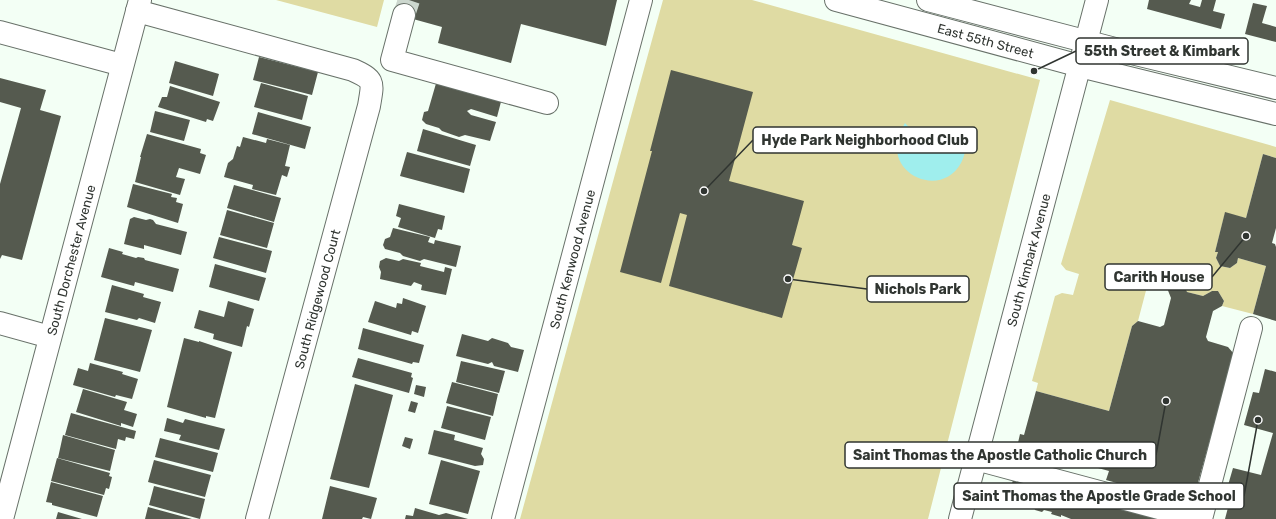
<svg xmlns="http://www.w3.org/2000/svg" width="1276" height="519" viewBox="0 0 1276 519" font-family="Rubik,sans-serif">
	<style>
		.green { fill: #dfdba3 }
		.water { fill: #9feeed }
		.building { fill: #555a4f }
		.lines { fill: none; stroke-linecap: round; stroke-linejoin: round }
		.minor-tunnel { stroke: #ccd7ce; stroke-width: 22; stroke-dasharray: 22 11; stroke-linecap: butt }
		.minor-casing { stroke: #687169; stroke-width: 24 }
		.minor { stroke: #fff; stroke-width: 22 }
		.labels { text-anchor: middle; stroke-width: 4; stroke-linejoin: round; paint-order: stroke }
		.street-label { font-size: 13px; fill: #303531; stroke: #fff }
		.leader { fill: none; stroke: #303531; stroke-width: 1.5 }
		.callout-dot { fill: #303531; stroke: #fff; stroke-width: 1.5 }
		.callout { fill: #fff; stroke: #303531; stroke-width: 1.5 }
		.callout-label { font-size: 14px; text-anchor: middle; font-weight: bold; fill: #303531 }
	</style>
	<rect width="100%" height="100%" fill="#f3fff5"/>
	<path class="green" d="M276,0h108l-7,27z
		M663,0h89l288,80 -112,439h-408z
		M1110,100l166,47v11l-13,-4 -17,64 -21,-5 -10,39h3l-2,6 4,8 10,2 7,-5 1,-5 28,8 -13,48 -31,-8 2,-5 -6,-10h-6l-9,5 -16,-4 -6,-11c-5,-1 -11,2 -14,7l-19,-5 -10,38 -6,5 -23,85 -73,-20 2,-8 -6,-2 23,-85 7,-3 11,2 6,-21 -13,-4 -5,-6z"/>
	<path class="water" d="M905,123c18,21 33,21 57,8 4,11 5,21 -1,32 -19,35 -72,13 -63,-23 1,-6 4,-12 7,-17z"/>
	<path class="building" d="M398,0h219l-11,46 -85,-22 -10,39 -73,-20 4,-16 -47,-13z
		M1149,0h42l-2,4 11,3 2,-7h14l-3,11 12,3 -4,15 -74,-20z
		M1253,3l14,3 -5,17 14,4v15l-31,-8z
		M259,57l59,15 -6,23 -59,-15z
		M175,61l44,13 -6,22 -44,-13z
		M671,70l82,22 -24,89 75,20 -12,44 10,3 -20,70 -113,-32 18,-71 -7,-2 -19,70 -41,-11 32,-121h-2z
		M0,78l46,12 -6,20 21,6 -39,144 -20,-5 -2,4v-75l21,-76 -21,-6z
		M437,80l65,18 -5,19 -26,-8 -4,2 4,4 25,7 -6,19 -25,-6 -6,2 -17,-6 -3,-3 -13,-4 -4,-4 2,-8 4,-1z
		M261,83l47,13 -6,24 -48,-13z
		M170,86l50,16 -7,19 -6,-2 -1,3 -48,-15 4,-10h5z
		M155,111l35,9 -6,21 -34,-9z
		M258,112l53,15 -6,22 -53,-15z
		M423,129l53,16 -6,21 -53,-15z
		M147,134l54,15 -1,4 6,2 -6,19 -21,-6 -3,9 9,2 -5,16 -45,-13 6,-25h-1z
		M243,137l23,6 1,-4 23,6 -5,21 5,1 -3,10 -5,-2 -6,20 -24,-6 1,-4 -29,-8 4,-14 5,-4 4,-13 3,1z
		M407,152l63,17 -6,24 -64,-17z
		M1263,154l13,4v70l-4,15 3,1 1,3v74l-23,-7 13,-48 -28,-8 -1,5 -7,5 -10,-2 -4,-8 2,-6h-3l10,-40 21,6z
		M133,184l39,10 -1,3 6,1 -1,4 7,2 -5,19 -51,-16z
		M234,185l47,13 -7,24 -47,-14z
		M399,204l46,12 -3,14 -4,-1 -3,9 -37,-11 3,-9 -5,-2z
		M227,210l47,13 -7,25 -47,-13z
		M134,217l12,3 4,-1 3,1 3,4 31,8 -6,23 -37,-10v4l-20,-5 6,-25z
		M393,228l37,9 -2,5 6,2 1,-4 26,6 -5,21 -32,-8 -4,2 -17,-5 -3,-3 -15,-4 -2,-4 2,-6 5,-2z
		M219,237l53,14 -6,22 -53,-15z
		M109,248l14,4 -1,2 14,4 2,-1 6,1 1,2 34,9 -6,23 -38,-10 -1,4 -33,-9z
		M386,258l13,3 4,-2 18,4 -1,3 24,6 1,-5 7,2 -6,26 -25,-5 1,-5 -8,-3 -3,4 -31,-7 1,-7 -2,-5 1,-6z
		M215,264l51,14 -7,23 -50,-14z
		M1177,281h5l5,11 16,4 9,-5h6l6,10 -2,5 -9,5 -7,26 2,4 20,6 6,7 -42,150 -86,-24 3,-9 -55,-15 -3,9 -36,-9 5,-22 4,1 12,-44 73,20 23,-85 6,-5 22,6 4,-2 7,-27 -4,-10 1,-3z
		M112,285l32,9 -1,3 18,5 -6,21 -16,-5 -2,2 -32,-8z
		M403,298l23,8 -8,27 -6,-2 -1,4 -43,-13 7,-21 21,7 1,-5 5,1z
		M228,301l26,8 -5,18 -2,-1 -5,21 -29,-8 1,-5 -20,-6 5,-18 25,7z
		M105,318l47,12 -12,42 -46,-12z
		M363,328l61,17 -5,18 -6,-1 -1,2 -54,-15z
		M462,334l26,7 4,-3 16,5 3,4 13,3 -6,22 -24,-6 -2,-4 -4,2 -32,-8z
		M184,338l15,4v-1l33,11 -17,66 -9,-2v2l-39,-11z
		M358,358l54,15 -1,4 2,1 -4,15 -57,-16z
		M461,361l44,10 -6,22 -43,-11z
		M90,363l33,9 -1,2 16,5 -6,20 -16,-4 -1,2 -42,-12 5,-17 10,3z
		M1265,369l11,3v147h-51l5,-19 -6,-1 9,-31 28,7 12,-42 -29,-8 9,-33 6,1z
		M452,382l46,12 -5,22 -47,-13z
		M355,384l38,11 -24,93 -39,-9z
		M416,385l10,2 -2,10 -10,-3z
		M83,389l44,13 -3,8 13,4 -4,13 -12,-4v3l-45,-14z
		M411,401l7,2 -3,10 -7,-2z
		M447,406l44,11 -6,23 -44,-12z
		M71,413l65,18 -2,8 -8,-2 -1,4 -7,-2 -2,10 -51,-14z
		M167,418l16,5 2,-4 40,10 -6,21 -40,-10 2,-5 -17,-4z
		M434,430l21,5 -1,5 29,8 -2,6 3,5 -1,6 -8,1 -47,-12z
		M63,435l52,15 -5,21 -52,-13z
		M405,437l8,2 -3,10 -8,-3z
		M160,438l58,15 -5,19 -58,-15z
		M57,458l53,15 -1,3 3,1 -3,12 -3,-1 -2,7 -53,-14z
		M154,460l57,15 -6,22 -57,-15z
		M441,460l39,11 -12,43 -39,-10z
		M1013,480l155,39h-97l-10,-4v2l-10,-3 1,-2 -8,-2 -2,2 -7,-2 -1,-3 -18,-5 2,-6 -9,-2z
		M51,482l52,14 -6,21 -45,-12v-2l-6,-1z
		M154,486l51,13 -5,20 -51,-14z
		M330,486l47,12 -6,21 -8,-2 -1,2h-40z
		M148,507l44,12h-47z
		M415,508l24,7 7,-2 22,6h-63l1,-4 7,1z
		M58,512l24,7h-26z"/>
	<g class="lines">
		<path class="minor-tunnel" d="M404,15l5,-15"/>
		<g class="minor-casing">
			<g id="minor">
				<path id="s1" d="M836,0l244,66 196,48"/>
				<path d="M928,0l191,50 157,38"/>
				<path d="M137,11l216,59c22,10 20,12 16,36l-112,413"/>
				<path d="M404,15l-12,45 155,43"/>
				<path d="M0,32l122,33"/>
				<path d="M0,323l50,14"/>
				<path d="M976,459l224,60"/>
				<path id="s2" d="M2,519l138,-519"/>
				<path id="s3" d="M503,519l138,-519"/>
				<path id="s4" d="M960,519l137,-519"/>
				<path d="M1201,519l50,-191"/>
			</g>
		</g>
		<use href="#minor" class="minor"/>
	</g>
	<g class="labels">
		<g class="street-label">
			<text dy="5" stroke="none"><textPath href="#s1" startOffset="155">East 55th Street</textPath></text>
			<text dy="5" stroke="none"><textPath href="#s3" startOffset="269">South Kenwood Avenue</textPath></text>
			<text dy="5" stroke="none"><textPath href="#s4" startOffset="268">South Kimbark Avenue</textPath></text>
			<text dy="5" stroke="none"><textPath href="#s2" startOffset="268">South Dorchester Avenue</textPath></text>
			<text transform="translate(317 299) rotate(-75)" y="5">South Ridgewood Court</text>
		</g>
	</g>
	<path class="leader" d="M1034 71L1076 51M704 191L753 140M1246 236L1212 277M788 279L867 289M1166 401L1156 455M1258 420L1244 496"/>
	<g class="callout-dot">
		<circle cx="1034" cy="71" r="4"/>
		<circle cx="704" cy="191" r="4"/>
		<circle cx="1246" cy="236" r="4"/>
		<circle cx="788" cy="279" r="4"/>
		<circle cx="1166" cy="401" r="4"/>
		<circle cx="1258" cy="420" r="4"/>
	</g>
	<g class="callout">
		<rect x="1076" y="38" width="172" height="26" rx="4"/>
		<rect x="753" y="127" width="224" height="26" rx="4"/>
		<rect x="1105" y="264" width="107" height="26" rx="4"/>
		<rect x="867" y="276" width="102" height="26" rx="4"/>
		<rect x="845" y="442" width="311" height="26" rx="4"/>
		<rect x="954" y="483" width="290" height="26" rx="4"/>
	</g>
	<g class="callout-label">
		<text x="1162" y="56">55th Street &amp; Kimbark</text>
		<text x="865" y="145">Hyde Park Neighborhood Club</text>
		<text x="1159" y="282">Carith House</text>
		<text x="918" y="294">Nichols Park</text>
		<text x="1000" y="460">Saint Thomas the Apostle Catholic Church</text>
		<text x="1099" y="501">Saint Thomas the Apostle Grade School</text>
	</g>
</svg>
